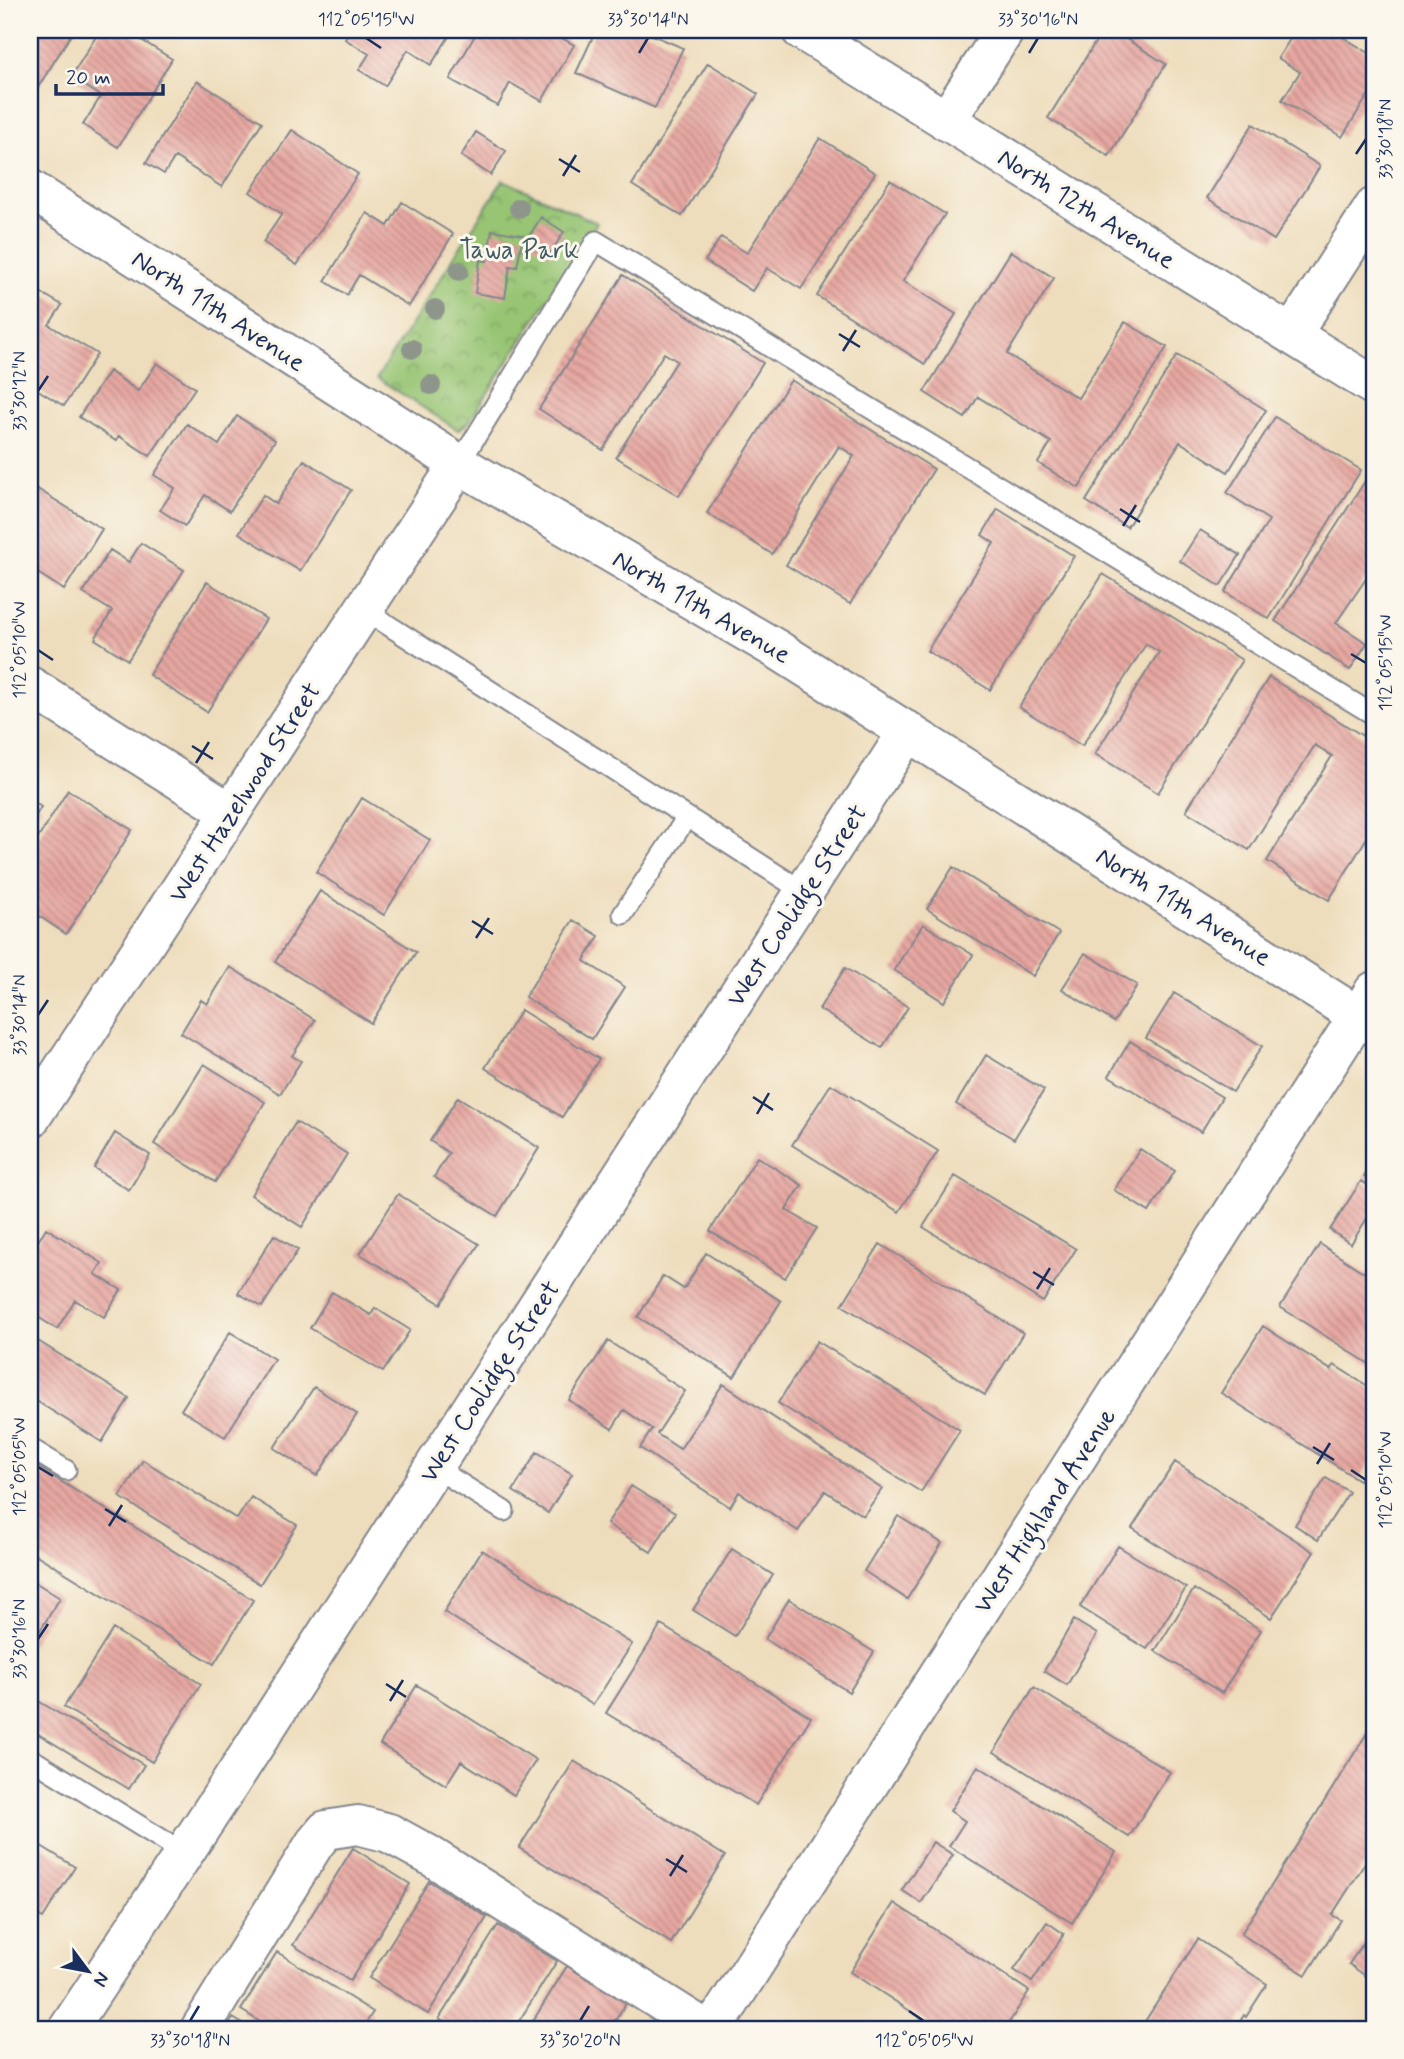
<svg xmlns="http://www.w3.org/2000/svg" width="1404" height="2059" viewBox="0 0 1404 2059" font-family="Mynerve,sans-serif">
	<style>
		.park { fill: url(#park-crowns); stroke: #597a68; stroke-width: 2 }
		.building { fill: url(#building-back-hatch) }
		.lines { fill: none; stroke-linecap: round; stroke-linejoin: round }
		.lane-casing { stroke: #84868d; stroke-width: 23 }
		.street-casing { stroke: #84868d; stroke-width: 42 }
		.secondary-casing { stroke: #84868d; stroke-width: 42 }
		.lane { stroke: #fff; stroke-width: 19 }
		.street { stroke: #fff; stroke-width: 38 }
		.secondary { stroke: #fff; stroke-width: 38 }
		.tree { fill: #8e968c }
		.ticks { fill: none; stroke: #1b2f5e; stroke-width: 2.5 }
		.labels { text-anchor: middle; stroke-width: 6; stroke-linejoin: round; paint-order: stroke }
		.street-label { font-size: 26px; fill: #1b2f5e; stroke: #fbf7ec }
		.park-label { font-size: 26px; fill: #405c64; stroke: #fbf7ec }
		.neatline { fill: none; stroke: #1b2f5e; stroke-width: 2.5 }
		.ticks-label { font-size: 18px; text-anchor: middle; fill: #1b2f5e }
	</style>
	<defs>
		<pattern id="park-crowns" width="20" height="18" patternUnits="userSpaceOnUse" patternTransform="scale(1.75)"><rect width="20" height="18" fill="#97c573"/><path d="M2 6a3 3 0 1 1 6 0M12 15a3 3 0 1 1 6 0" fill="none" stroke="#7aa062"/></pattern>
		<pattern id="building-back-hatch" width="6" height="6" patternUnits="userSpaceOnUse" patternTransform="scale(1.75)"><rect width="6" height="6" fill="#e7a7a1"/><path d="M-1 5l2 2M0 0l6 6M5-1l2 2" fill="none" stroke="#ba8886"/></pattern>
	</defs>
	<rect width="100%" height="100%" fill="#fbf7ec"/>
	<filter id="ink" filterUnits="userSpaceOnUse"><feTurbulence type="fractalNoise" baseFrequency=".0143" numOctaves="2"/><feDisplacementMap in="SourceGraphic" scale="14" xChannelSelector="R" yChannelSelector="G"/><feConvolveMatrix kernelMatrix="1 2 1 2 8 2 1 2 1" color-interpolation-filters="sRGB"/></filter>
	<filter id="wash" filterUnits="userSpaceOnUse"><feTurbulence type="fractalNoise" baseFrequency=".00686" numOctaves="4" result="noise"/><feDisplacementMap in="SourceGraphic" scale="28" xChannelSelector="R" yChannelSelector="G"/><feGaussianBlur stdDeviation="1.57" result="paint"/><feColorMatrix in="noise" values="0 0 0 0 0 0 0 0 0 0 0 0 0 0 0 0 0 1.4 0 .05"/><feComposite in="paint" operator="in"/></filter>
	<g filter="url(#wash)">
		<rect width="100%" height="100%" fill="#eeddbc"/>
		<path class="park" d="M503,180l94,43 -128,199 -11,8 -81,-52z"/>
		<g id="blocks">
			<path class="building" d="M30,30h44l-39,62 -5,-4z
				M100,30h25l47,29 -54,88 -35,-22 18,-29 -30,-19z
				M351,30h102l-22,35 -23,-15 -23,36 -26,-16 10,-16 -24,-15z
				M478,30h69l27,15 -32,56 -32,-18 -12,23 -48,-27z
				M596,30h45l42,18 -28,60 -79,-35z
				M1103,30h9l54,34 -57,92 -61,-38z
				M1296,30h35l43,26v30l-32,51 -60,-37 18,-28 -22,-14z
				M708,63l50,31 -76,122 -50,-31z
				M197,81l65,41 -40,65 -47,-30 -11,17 -18,-11z
				M1253,124l67,42 -46,74 -67,-42z
				M292,130l66,44 -61,91 -34,-23 19,-28 -32,-22z
				M476,132l30,19 -15,24 -30,-19z
				M820,138l55,35 -74,116 -34,-21 -15,23 -47,-30 16,-24 26,16z
				M890,180l55,34 -42,67 53,33 -31,50 -108,-68z
				M402,202l51,32 -44,72 -50,-31 -12,20 -22,-14 42,-68 21,13z
				M541,217l23,15 -15,23 -22,-15z
				M492,230l31,5 -6,32 -7,-1 -5,32 -30,-5 5,-33 7,1z
				M1011,251l43,27 -47,76 71,44 47,-76 42,25 -88,141 -41,-25 13,-21 -73,-45 -13,21 -41,-26z
				M623,275l140,88 -84,133 -63,-39 61,-96 -13,-8 -61,97 -64,-41z
				M40,292l22,13 -13,20 48,29 -33,52 -34,-21v-77z
				M1177,355l89,55 -38,62 -48,-30 -53,85 -41,-26z
				M157,363l38,25 -45,68 -31,-20 -3,5 -37,-24 30,-46 29,20z
				M791,380l143,89 -84,135 -64,-39 68,-109 -15,-10 -67,108 -65,-41z
				M237,416l38,24 -45,71 -25,-16 -20,31 -25,-16 15,-22 -21,-13 33,-51 32,21z
				M1275,417l86,53 -92,149 -44,-27 44,-72 -42,-27z
				M304,460l47,30 -51,81 -61,-38 24,-38 13,9z
				M1369,475l5,4v88l-38,56 31,20 -17,27 -75,-49z
				M31,485l71,44 -38,61 -34,-22z
				M998,509l76,47 -84,134 -63,-39 67,-108 -12,-8z
				M1200,530l40,25 -20,31 -40,-25z
				M141,543l43,27 -56,90 -33,-21 17,-28 -29,-18 27,-43 19,12z
				M1103,574l139,86 -84,133 -63,-39 64,-102 -13,-8 -64,102 -63,-39z
				M207,582l59,37 -59,93 -58,-37z
				M1269,677l105,66v83l-45,74 -62,-39 65,-105 -17,-11 -66,105 -63,-39z
				M68,790l64,40 -66,104 -36,-24v-59z
				M362,798l68,42 -46,75 -68,-43z
				M30,799l11,8 -11,18z
				M953,867l106,66 -26,43 -106,-67z
				M320,891l96,61 -45,71 -96,-61z
				M573,920l26,16 -15,25 41,26 -33,52 -67,-42z
				M923,924l50,31 -29,47 -50,-32z
				M1085,953l52,32 -23,37 -52,-33z
				M230,967l85,53 -23,36 9,5 -21,33 -99,-61 20,-33 6,4z
				M845,968l63,39 -26,41 -63,-39z
				M1174,993l88,53 -29,46 -87,-54z
				M521,1010l78,49 -37,58 -77,-49z
				M1130,1041l92,56 -21,35 -92,-56z
				M986,1055l58,35 -30,49 -58,-35z
				M204,1064l61,38 -50,80 -61,-38z
				M831,1084l107,67 -39,61 -107,-67z
				M458,1097l81,51 -42,68 -63,-39 15,-24 -19,-12z
				M296,1122l51,32 -45,73 -51,-32z
				M115,1133l35,22 -21,35 -35,-22z
				M1140,1149l35,22 -26,41 -35,-22z
				M757,1157l45,28 -16,25 31,18 -32,50 -75,-47z
				M1374,1160v23l-10,-6z
				M955,1176l121,73 -33,53 -120,-75z
				M1361,1181l13,8v18l-23,37 -21,-14z
				M398,1194l81,50 -38,60 -81,-50z
				M46,1228l56,35 -7,11 26,16 -17,27 -29,-17 -18,29 -27,-17v-57z
				M274,1235l24,15 -36,57 -24,-14z
				M880,1244l143,89 -38,62 -143,-90z
				M1320,1244l54,35v88l-94,-60z
				M706,1253l75,48 -47,76 -96,-60 25,-41 21,13z
				M332,1292l39,23 4,-7 35,22 -27,42 -73,-44z
				M1263,1326l68,44 3,-5 40,25v66l-15,24 -138,-87z
				M230,1332l44,27 -49,78 -44,-27z
				M30,1336l99,62 -27,44 -72,-45z
				M608,1341l77,50 -28,43 23,15 43,-65 159,105 -19,27 -38,-25 -27,40 -59,-39 -9,15 -90,-59 12,-19 -28,-19 -12,19 -43,-29z
				M817,1341l143,89 -39,62 -143,-89z
				M314,1387l43,27 -40,62 -43,-28z
				M537,1452l35,22 -24,39 -35,-22z
				M143,1460l94,59 14,-22 46,28 -37,59 -140,-87z
				M1175,1462l139,90 -43,66 -139,-90z
				M31,1463l222,137 -39,64 -184,-113z
				M1326,1478l23,14 -31,48 -23,-15z
				M631,1486l44,27 -24,39 -44,-28z
				M898,1516l44,27 -35,56 -43,-28z
				M1118,1546l68,42 -39,61 -67,-42z
				M732,1549l41,26 -38,61 -42,-26z
				M482,1550l150,94 -39,61 -149,-93z
				M30,1579l30,19 -30,49z
				M1194,1589l67,41 -39,63 -67,-42z
				M789,1599l85,53 -25,40 -84,-53z
				M1074,1620l23,14 -30,51 -23,-14z
				M661,1625l150,92 -55,88 -150,-92z
				M113,1629l88,55 -49,78 -88,-55z
				M417,1685l119,75 -22,35 -53,-34 -15,24 -66,-41z
				M1034,1687l136,85 -41,65 -135,-85z
				M30,1696l114,69 -15,24 -99,-60z
				M1374,1722v127l-42,66 9,5 -35,55 -65,-41z
				M574,1761l151,95 -54,87 -152,-95z
				M978,1766l138,86 -44,71 -123,-77 16,-25 -15,-10z
				M30,1839l45,28 -32,51 -13,-8z
				M933,1842l20,13 -32,48 -19,-13z
				M353,1848l57,36 -60,97 -57,-36z
				M429,1881l58,36 -59,97 -59,-36z
				M894,1903l135,88 -24,38h-67l-88,-57z
				M1047,1922l17,12 -32,48 -18,-12z
				M498,1925l59,36 -43,68h-59l-16,-10z
				M1374,1927v55l-25,-18z
				M1198,1939l69,45 -21,33 -2,-2 -9,14h-95z
				M277,1952l96,60 -11,17h-90l-31,-19z
				M567,1966l59,37 -16,26h-82z
				M233,2018l18,11h-25z"/>
		</g>
	</g>
	<g filter="url(#ink)">
		<use href="#blocks" fill-opacity="0" stroke="#84868d" stroke-width="2"/>
		<g class="lines">
			<g class="lane-casing">
				<path id="lane" d="M459,464l137,-223 778,474
					M363,609l441,283
					M623,914l64,-97
					M30,1448l36,22
					M434,1467l70,44
					M30,1758l154,95"/>
			</g>
			<g class="street-casing">
				<path id="street" d="M801,30l573,356
					M946,121l59,-91
					M1292,334l82,-127
					M30,686l200,126
					M30,1119l429,-655
					M68,2029l163,-247 677,-1051
					M200,2029l115,-186 11,-13 32,-5 31,8 40,22 276,174
					M713,2029l661,-1038"/>
			</g>
			<g class="secondary-casing">
				<path id="secondary" d="M30,189l429,275 319,186 596,376"/>
			</g>
			<use href="#lane" class="lane"/>
			<use href="#street" class="street"/>
			<use href="#secondary" class="secondary"/>
		</g>
		<g class="tree">
			<circle cx="519" cy="208" r="10"/>
			<circle cx="459" cy="271" r="10"/>
			<circle cx="435" cy="309" r="10"/>
			<circle cx="412" cy="349" r="10"/>
			<circle cx="431" cy="385" r="10"/>
		</g>
	</g>
	<path class="ticks" d="M366,38l15,10M639,53l9,-15M1029,53l9,-15M1356,154l10,-15M559,159l21,13M563,176l13,-21M839,334l21,13M843,351l13,-21M38,391l10,-15M1120,509l20,13M1123,526l13,-21M38,650l15,10M1351,654l15,9M192,746l21,13M196,763l13,-21M472,921l21,13M476,938l13,-20M38,1015l10,-15M753,1097l20,13M757,1114l12,-21M1033,1272l21,13M1037,1289l13,-21M1313,1447l21,13M1317,1464l13,-21M38,1467l15,9M1351,1470l15,10M105,1509l21,13M109,1526l13,-21M38,1639l10,-15M386,1684l20,13M390,1701l13,-21M666,1859l21,13M670,1876l13,-21M909,2011l15,10M190,2021l9,-15M580,2021l9,-15"/>
	<g class="labels">
		<g class="street-label">
			<text transform="translate(1087 208) rotate(32)" y="9">North 12th Avenue</text>
			<text transform="translate(219 310) rotate(33)" y="9">North 11th Avenue</text>
			<text transform="translate(702 606) rotate(30)" y="9">North 11th Avenue</text>
			<text transform="translate(244 792) rotate(-57)" y="9">West Hazelwood Street</text>
			<text transform="translate(796 905) rotate(-57)" y="9">West Coolidge Street</text>
			<text transform="translate(1184 906) rotate(32)" y="9">North 11th Avenue</text>
			<text transform="translate(489 1381) rotate(-57)" y="9">West Coolidge Street</text>
			<text transform="translate(1044 1510) rotate(-57)" y="9">West Highland Avenue</text>
		</g>
		<g class="park-label">
			<text x="519" y="258">Tawa Park</text>
		</g>
	</g>
	<rect width="1404" height="2059" fill="none" stroke="#fbf7ec" stroke-width="77"/>
	<g transform="translate(88 1971) rotate(122)" stroke="#fbf7ec" stroke-width="5" paint-order="stroke">
	<path d="M0-5L12 26L0 18L-12 26Z" fill="#1b2f5e"/>
	<text y="-10" font-size="19" font-weight="bold" text-anchor="middle" fill="#1b2f5e">N</text>
	</g>
	<path d="M56 84v10h107v-10" fill="none" stroke="#1b2f5e" stroke-width="3.5"/>
	<text x="66" y="84" font-size="21" fill="#1b2f5e" stroke="#fbf7ec" stroke-width="5" paint-order="stroke">20 m</text>
	<rect x="38" y="38" width="1328" height="1983" class="neatline"/>
	<g class="ticks-label">
		<text x="366" y="25">112°05'15"W</text>
		<text x="648" y="25">33°30'14"N</text>
		<text x="1038" y="25">33°30'16"N</text>
		<text transform="translate(1385 139) rotate(-90)" y="6">33°30'18"N</text>
		<text transform="translate(19 391) rotate(-90)" y="6">33°30'12"N</text>
		<text transform="translate(19 650) rotate(-90)" y="6">112°05'10"W</text>
		<text transform="translate(1385 663) rotate(-90)" y="6">112°05'15"W</text>
		<text transform="translate(19 1015) rotate(-90)" y="6">33°30'14"N</text>
		<text transform="translate(19 1467) rotate(-90)" y="6">112°05'05"W</text>
		<text transform="translate(1385 1480) rotate(-90)" y="6">112°05'10"W</text>
		<text transform="translate(19 1639) rotate(-90)" y="6">33°30'16"N</text>
		<text x="190" y="2046">33°30'18"N</text>
		<text x="580" y="2046">33°30'20"N</text>
		<text x="924" y="2046">112°05'05"W</text>
	</g>
</svg>
